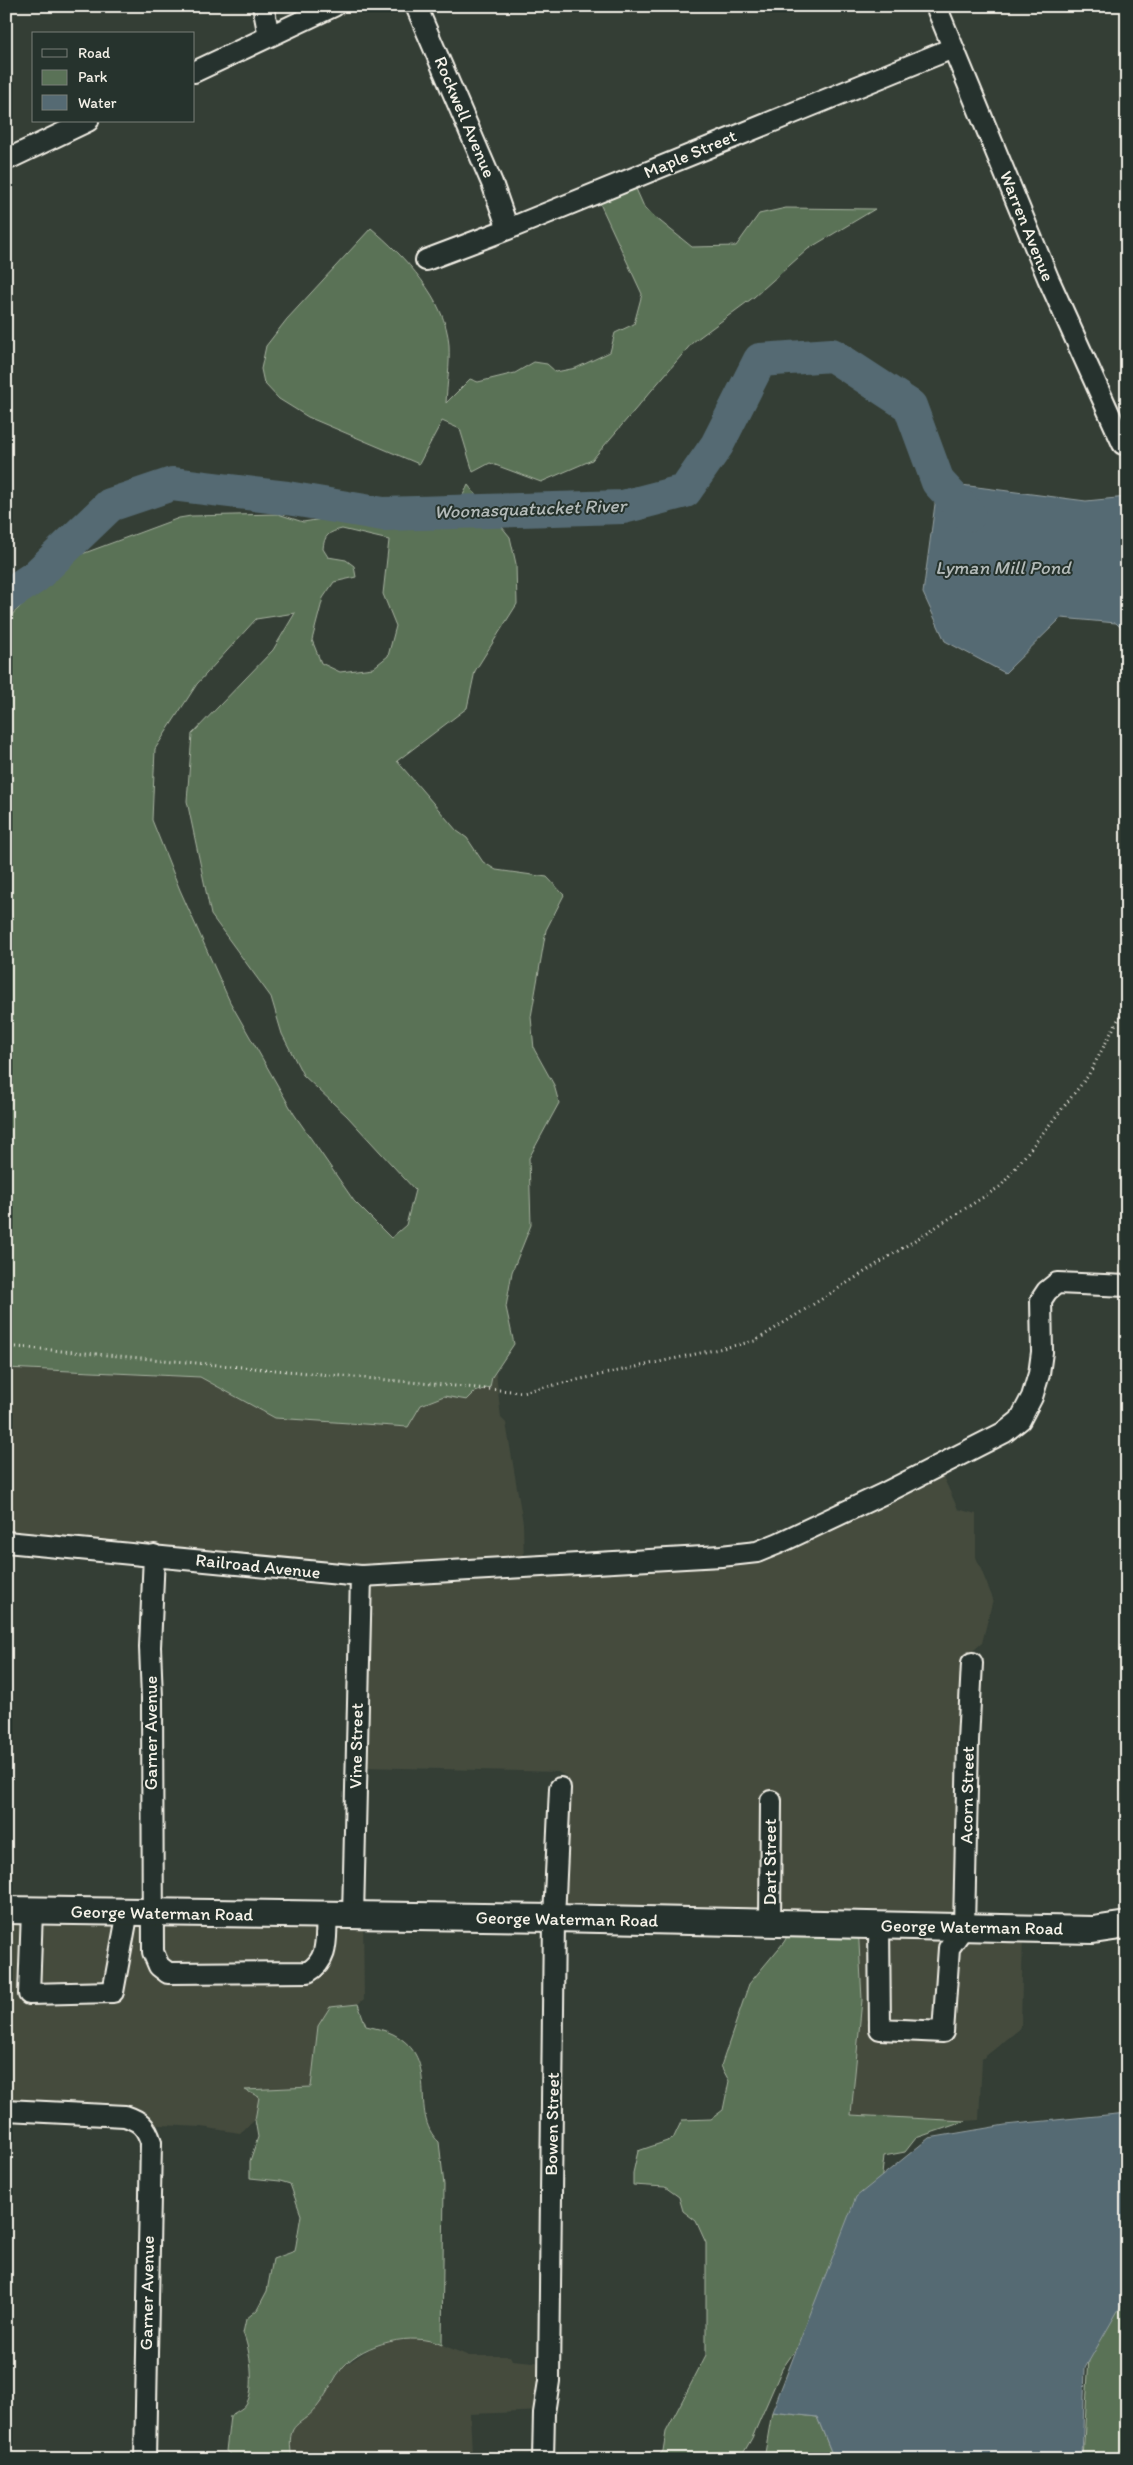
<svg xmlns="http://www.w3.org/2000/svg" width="1133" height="2465" viewBox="0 0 1133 2465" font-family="Itim,sans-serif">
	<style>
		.built { fill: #444b3e }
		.green { fill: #5a7257; stroke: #a7b2a0; fill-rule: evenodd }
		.water { fill: #556a73; stroke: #95a0a2 }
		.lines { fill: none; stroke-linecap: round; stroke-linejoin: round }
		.river { stroke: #556a73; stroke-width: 34 }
		.minor-casing { stroke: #f4f1e8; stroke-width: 24 }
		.major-casing { stroke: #f4f1e8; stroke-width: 30 }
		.path { stroke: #f4f1e8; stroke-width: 3; stroke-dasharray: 1 4; stroke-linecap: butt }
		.minor { stroke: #26332d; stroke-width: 20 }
		.major { stroke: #26332d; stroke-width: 26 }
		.labels { text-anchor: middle; stroke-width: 4; stroke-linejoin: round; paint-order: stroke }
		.street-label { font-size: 18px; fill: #f4f1e8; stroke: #26332d }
		.water-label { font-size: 19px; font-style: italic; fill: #b4bbb9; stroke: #26332d }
	</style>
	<rect width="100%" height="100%" fill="#343e35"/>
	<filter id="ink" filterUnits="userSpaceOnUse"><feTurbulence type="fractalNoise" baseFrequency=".02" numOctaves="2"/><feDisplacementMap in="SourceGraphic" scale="10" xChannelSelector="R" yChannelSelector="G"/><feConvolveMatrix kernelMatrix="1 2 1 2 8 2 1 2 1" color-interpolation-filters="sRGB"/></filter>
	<g filter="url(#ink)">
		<path class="built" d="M6,1368l194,9 75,41 146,-13 23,-9 23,4 8,-8 15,-5 2,-10 4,-4 5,45 5,5 17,100 1,42 233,-14 181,-85 20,43 18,5v43l17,42 -11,44 -14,12 -6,265 61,9 -2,99 -39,31 -3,61 -13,1 -115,-5 11,-116 -4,-76 -298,-13 6,-135 -8,-4 -195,-5 4,-188 -361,-39z
			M6,1910l357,8 1,81 -6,5 -28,3 -12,19 -7,61 -65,4 13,6 -4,23 -15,13 -39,-6 -60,-3 -135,-15z
			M421,2338l12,3 36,15h41l2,4 43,4 -11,47 -74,3 2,39 -10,6h-170l-4,-21 6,-11 25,-22 25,-39 26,-17 18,-7z"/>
		<path class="green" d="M633,182l12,27 47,38 44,-1 23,-32 27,-6 89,1 -67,40 -54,48 -61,45 -101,118 -51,22 -51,-19 -17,9 -13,-43 -18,-8 -23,43 -111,-47 -29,-18 -15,-16 -3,-14 5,-23 21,-27 84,-91c33,28 75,71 78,117 1,20 -2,39 -3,58l24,-24 8,3 37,-9 19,-11 13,2 9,8 20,-4 34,-16 5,-19 19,-9 8,-30 -46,-99z
			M468,485l42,52 6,27 1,40 -42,67 -8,37 -70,53 60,70 10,7 16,24 13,8 51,7 17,18 -18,35 -15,87 3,32 20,36 5,18 -30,55 2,67 -19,47 -6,35 8,37 -22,33 -2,10 -15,5 -8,8 -23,-4 -23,9 -13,22 -133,-9 -75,-41 -194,-9v-748l44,-41 32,-25 97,-36 12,-2 87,-2 25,8 26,-4 75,10 55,-25zM342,529l47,11 -6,54 13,32 -8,30 -15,12 -33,4 -19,-9 -9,-23 11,-42 11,-16 22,-5 -2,-11 -8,-6 -18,-3 -5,-8c1,-14 6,-17 19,-20zM295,613l-22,37 -81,84 -5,67 24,114 60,82 11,37 21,41 44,41 68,74 -9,35 -15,13 -37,-37 -60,-87 -64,-112 -50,-112 -28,-70 3,-71 42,-65 59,-65z
			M794,1924h64l4,76 -11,115 115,6 -50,17 -11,14 -21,4 -4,37 -63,126 -35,50 -30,69 -12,21h-84l7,-8 3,-19 40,-77v-112l-10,-22 -13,-10 -4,-14 -14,-10 -32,-2v-12l5,-22 35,-12 9,-19 29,-1 12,-9 6,-29 -8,-15 28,-82 35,-42z
			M358,2004l8,22c9,2 19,4 27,8 50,25 14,79 46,108l5,43 -2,160c-29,-14 -78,-2 -99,22 -9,11 -15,25 -23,36 -19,27 -35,14 -28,56h-56l-10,-8 4,-35c5,-4 13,-7 16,-12 10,-14 4,-56 -3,-71l3,-14 11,-9 10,-19 6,-32 22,-8 6,-36 -11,-31 -10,-3 -30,-3v-17l8,-24 -3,-17 4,-23 -14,-7 66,-3 7,-61 12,-19z
			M1127,2285v174h-44l6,-102z
			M772,2412l45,5 17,42h-70z"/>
		<path class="water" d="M938,482l148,19 41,-4v137l-11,-11 -55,-5 -56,55 -60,-32 -22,-48z
			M1127,2113v182l-42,73 -3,91h-248l-17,-42 -45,-5 84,-215 73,-59 76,-13z"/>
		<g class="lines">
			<path class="river" d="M6,596l29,-19 75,-72 62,-21 115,14 96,16 240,-7 62,-16 32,-46 43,-85 72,-5 78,51 28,76 31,33"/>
			<g class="minor-casing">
				<path id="minor" d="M263,6l6,30
					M416,6l76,177 16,46
					M936,6l112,272 75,166
					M194,72l140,-66
					M6,160l82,-39
					M426,260l82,-31 445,-181
					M6,1542l355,34 360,-20 36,-4 22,-9 106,-50 120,-61 15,-12 12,-23 7,-23 3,-22 -1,-52 6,-9 10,-8 70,3
					M154,1555l-4,92 2,51 1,254 6,14 9,7 140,-1c22,-13 17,-34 19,-57
					M32,1911l-3,83 84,-2 15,-81
					M353,1916l8,-340
					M770,1922l1,-121
					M879,1924l1,105 63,3 6,-84 15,-21 4,-186 4,-78
					M6,2110l119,6c15,5 21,10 26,26l-6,317
					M543,2459l1,-46 5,-32 5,-463 6,-130"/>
			</g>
			<g class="major-casing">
				<path id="major" d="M6,1910l548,8 539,12 34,-5"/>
			</g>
			<path class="path" d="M6,1346l516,46 233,-51 246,-155 87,-110 39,-73"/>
			<use href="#minor" class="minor"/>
			<use href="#major" class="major"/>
		</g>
	</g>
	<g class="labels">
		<g class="street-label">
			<text transform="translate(465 117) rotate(67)" y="6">Rockwell Avenue</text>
			<text transform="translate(690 154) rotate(-23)" y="6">Maple Street</text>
			<text transform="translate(1027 226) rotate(68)" y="6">Warren Avenue</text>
			<text transform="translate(258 1566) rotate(6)" y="6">Railroad Avenue</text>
			<text transform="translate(151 1733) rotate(-90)" y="6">Garner Avenue</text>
			<text transform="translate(356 1746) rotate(-89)" y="6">Vine Street</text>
			<text transform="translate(967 1795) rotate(-89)" y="6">Acorn Street</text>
			<text transform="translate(770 1862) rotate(-90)" y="6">Dart Street</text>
			<text transform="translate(162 1913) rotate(1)" y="6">George Waterman Road</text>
			<text transform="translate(567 1919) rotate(1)" y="6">George Waterman Road</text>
			<text transform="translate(972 1927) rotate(1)" y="6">George Waterman Road</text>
			<text transform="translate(552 2124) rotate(-89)" y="6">Bowen Street</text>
			<text transform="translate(147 2293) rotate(-89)" y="6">Garner Avenue</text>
		</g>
		<g class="water-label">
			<text transform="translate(530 508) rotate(-2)" y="7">Woonasquatucket River</text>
			<text x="1003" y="574">Lyman Mill Pond</text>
		</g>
	</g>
	<rect width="1133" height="2465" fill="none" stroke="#26332d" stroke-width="25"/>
	<rect x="12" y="12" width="1108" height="2440" fill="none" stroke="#f4f1e8" stroke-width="2" filter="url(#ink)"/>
	<rect x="32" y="32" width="162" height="90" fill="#26332d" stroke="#787f78"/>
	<rect x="42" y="49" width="25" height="8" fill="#26332d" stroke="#787f78"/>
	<text x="78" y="58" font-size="15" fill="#f4f1e8">Road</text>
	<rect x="42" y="70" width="25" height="15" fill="#5a7257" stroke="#787f78"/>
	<text x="78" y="82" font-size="15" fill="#f4f1e8">Park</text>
	<rect x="42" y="95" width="25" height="15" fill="#556a73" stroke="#787f78"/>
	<text x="78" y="108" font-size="15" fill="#f4f1e8">Water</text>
</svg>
